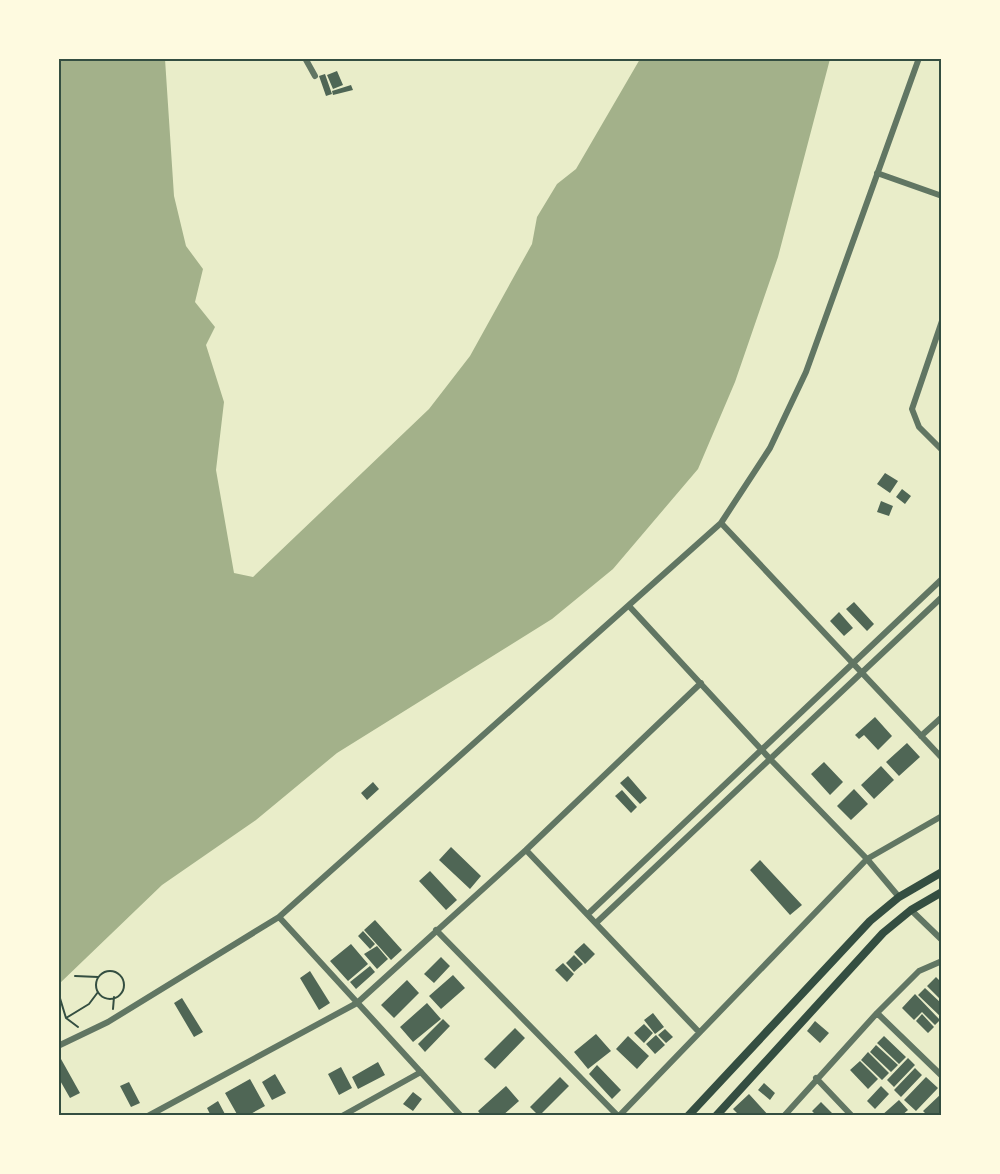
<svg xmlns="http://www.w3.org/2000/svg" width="1000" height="1174" viewBox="0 0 1000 1174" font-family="Montserrat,sans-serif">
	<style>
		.water { fill: #a3b18a }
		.building { fill: #4f6655 }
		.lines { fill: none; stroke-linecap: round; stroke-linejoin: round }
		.path { stroke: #344e41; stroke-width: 2 }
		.minor { stroke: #617663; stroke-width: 6 }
		.secondary { stroke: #344e41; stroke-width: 8 }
		.neatline { fill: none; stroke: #344e41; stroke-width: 2 }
	</style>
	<rect width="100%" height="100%" fill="#e9edc9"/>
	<path class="water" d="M59,58l106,1 9,137 12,50 17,23 -8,33 20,25 -9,18 18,57 -8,68 18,103 19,4 176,-168 41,-53 62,-112 5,-27 20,-33 19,-15 64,-110h190l-52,198 -43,125 -37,87 -85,100 -61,50 -215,134 -81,67 -94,65 -103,99z"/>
	<path class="building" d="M337,71l6,14 -10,4 -6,-14z
		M325,74l7,20 -6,2 -7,-20z
		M351,85l2,5 -20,5 -1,-4z
		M885,473l13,8 -8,12 -13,-9z
		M902,489l9,7 -6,8 -9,-7z
		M881,501l12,5 -4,10 -12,-4z
		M854,602l20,22 -7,7 -21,-22z
		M839,612l14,16 -9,8 -14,-15z
		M875,717l17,19 -14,14 -14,-15 -5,4 -4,-4z
		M907,743l13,14 -21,19 -13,-14z
		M824,762l19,20 -13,13 -19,-21z
		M881,766l13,14 -20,19 -13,-14z
		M628,776l19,22 -7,6 -20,-21z
		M373,782l6,7 -12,11 -6,-7z
		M854,789l14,15 -17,16 -14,-14z
		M622,790l15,17 -6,6 -16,-17z
		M451,847l30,29 -11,13 -31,-29z
		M760,860l42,45 -12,10 -40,-45z
		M430,871l27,29 -11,10 -27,-29z
		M375,920l27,30 -11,10 -27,-30z
		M363,931l12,13 -5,5 -12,-13z
		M584,943l11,11 -10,10 -11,-12z
		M351,944l17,20 -20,17 -18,-20z
		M377,946l11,13 -11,10 -13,-15z
		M574,955l9,9 -9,8 -8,-9z
		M441,957l9,9 -16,17 -10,-9z
		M563,963l11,11 -7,8 -12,-12z
		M370,966l5,6 -19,17 -6,-7z
		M310,971l20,32 -11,7 -19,-32z
		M453,975l12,13 -24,21 -12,-13z
		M936,977l6,6v18l-15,-15z
		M407,980l12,13 -25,25 -13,-13z
		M925,988l17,16v14l-24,-23z
		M915,994l25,26 -5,5 -13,-13 -8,8 -12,-12z
		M182,998l21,34 -9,5 -20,-34z
		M427,1003l14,16 -28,23 -13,-15z
		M653,1013l11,14 -9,7 -11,-14z
		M922,1014l12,13 -6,6 -12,-12z
		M443,1019l7,7 -25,26 -7,-8z
		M815,1021l14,12 -9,10 -13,-12z
		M644,1024l9,9 -9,10 -10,-10z
		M515,1028l10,10 -30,31 -11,-10z
		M665,1029l8,8 -7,6 -8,-8z
		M596,1034l15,17 -23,18 -14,-17z
		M656,1035l9,10 -10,9 -9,-10z
		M628,1036l21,20 -12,13 -21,-20z
		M884,1036l22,21 -7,7 -22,-21z
		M876,1045l22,20 -7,7 -21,-20z
		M868,1052l21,21 -7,7 -21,-20z
		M908,1058l7,7 -21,22 -7,-7z
		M61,1059l19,34 -10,5 -12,-21z
		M860,1061l18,18 -10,10 -18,-19z
		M378,1062l7,13 -27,14 -6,-12z
		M597,1065l24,25 -9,9 -23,-25z
		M341,1067l11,21 -13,7 -11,-21z
		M915,1068l7,7 -21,22 -7,-7z
		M275,1074l11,19 -14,7 -10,-18z
		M560,1077l9,9 -30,30 -9,-9z
		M926,1077l12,11 -22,23 -12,-11z
		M250,1079l15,27 -18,10h-9l-13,-23z
		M129,1082l11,21 -9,4 -11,-21z
		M764,1083l11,10 -5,7 -12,-10z
		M506,1086l13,15 -17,15h-20l-4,-5z
		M881,1086l8,8 -14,15 -8,-8z
		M413,1092l9,7 -9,12 -10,-7z
		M942,1093v19l-4,4h-10l-5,-5z
		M749,1094l20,22h-29l-7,-7z
		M899,1100l9,10 -7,6h-20z
		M218,1101l8,15h-15l-4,-8z
		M821,1102l14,14h-18l-5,-5z"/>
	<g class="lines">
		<path class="path" d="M96 985a14 14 0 1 1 28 0a14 14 0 1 1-28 0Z
			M75,976l23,1
			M59,995l7,23
			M113,1009l1,-12
			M78,1027l-12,-9 23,-14 9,-12"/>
		<path class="minor" d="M305,58l10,18
			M877,173l65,23
			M942,321l-30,88 7,18 23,23
			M721,523l221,235
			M629,606l142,154 96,99 32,38
			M921,736l21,-19
			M526,850l172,181
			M911,910l31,30
			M588,914l354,-335
			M279,917l182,199
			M596,923l346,-326
			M436,930l182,186
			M877,1013l65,63
			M58,1046l50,-24 171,-105 442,-394 49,-75 36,-76 113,-314
			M816,1078l36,38
			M148,1116l209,-113 169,-153 175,-167
			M342,1116l79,-44
			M619,1116l248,-257 75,-43
			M784,1116l93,-103 42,-42 23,-10"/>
		<path class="secondary" d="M688,1116l182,-195 29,-24 43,-25
			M716,1116l167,-183 28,-23 31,-18"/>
	</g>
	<rect width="1000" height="1174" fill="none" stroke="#fefae0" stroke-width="120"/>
	<rect x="60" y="60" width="880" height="1054" class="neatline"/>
</svg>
